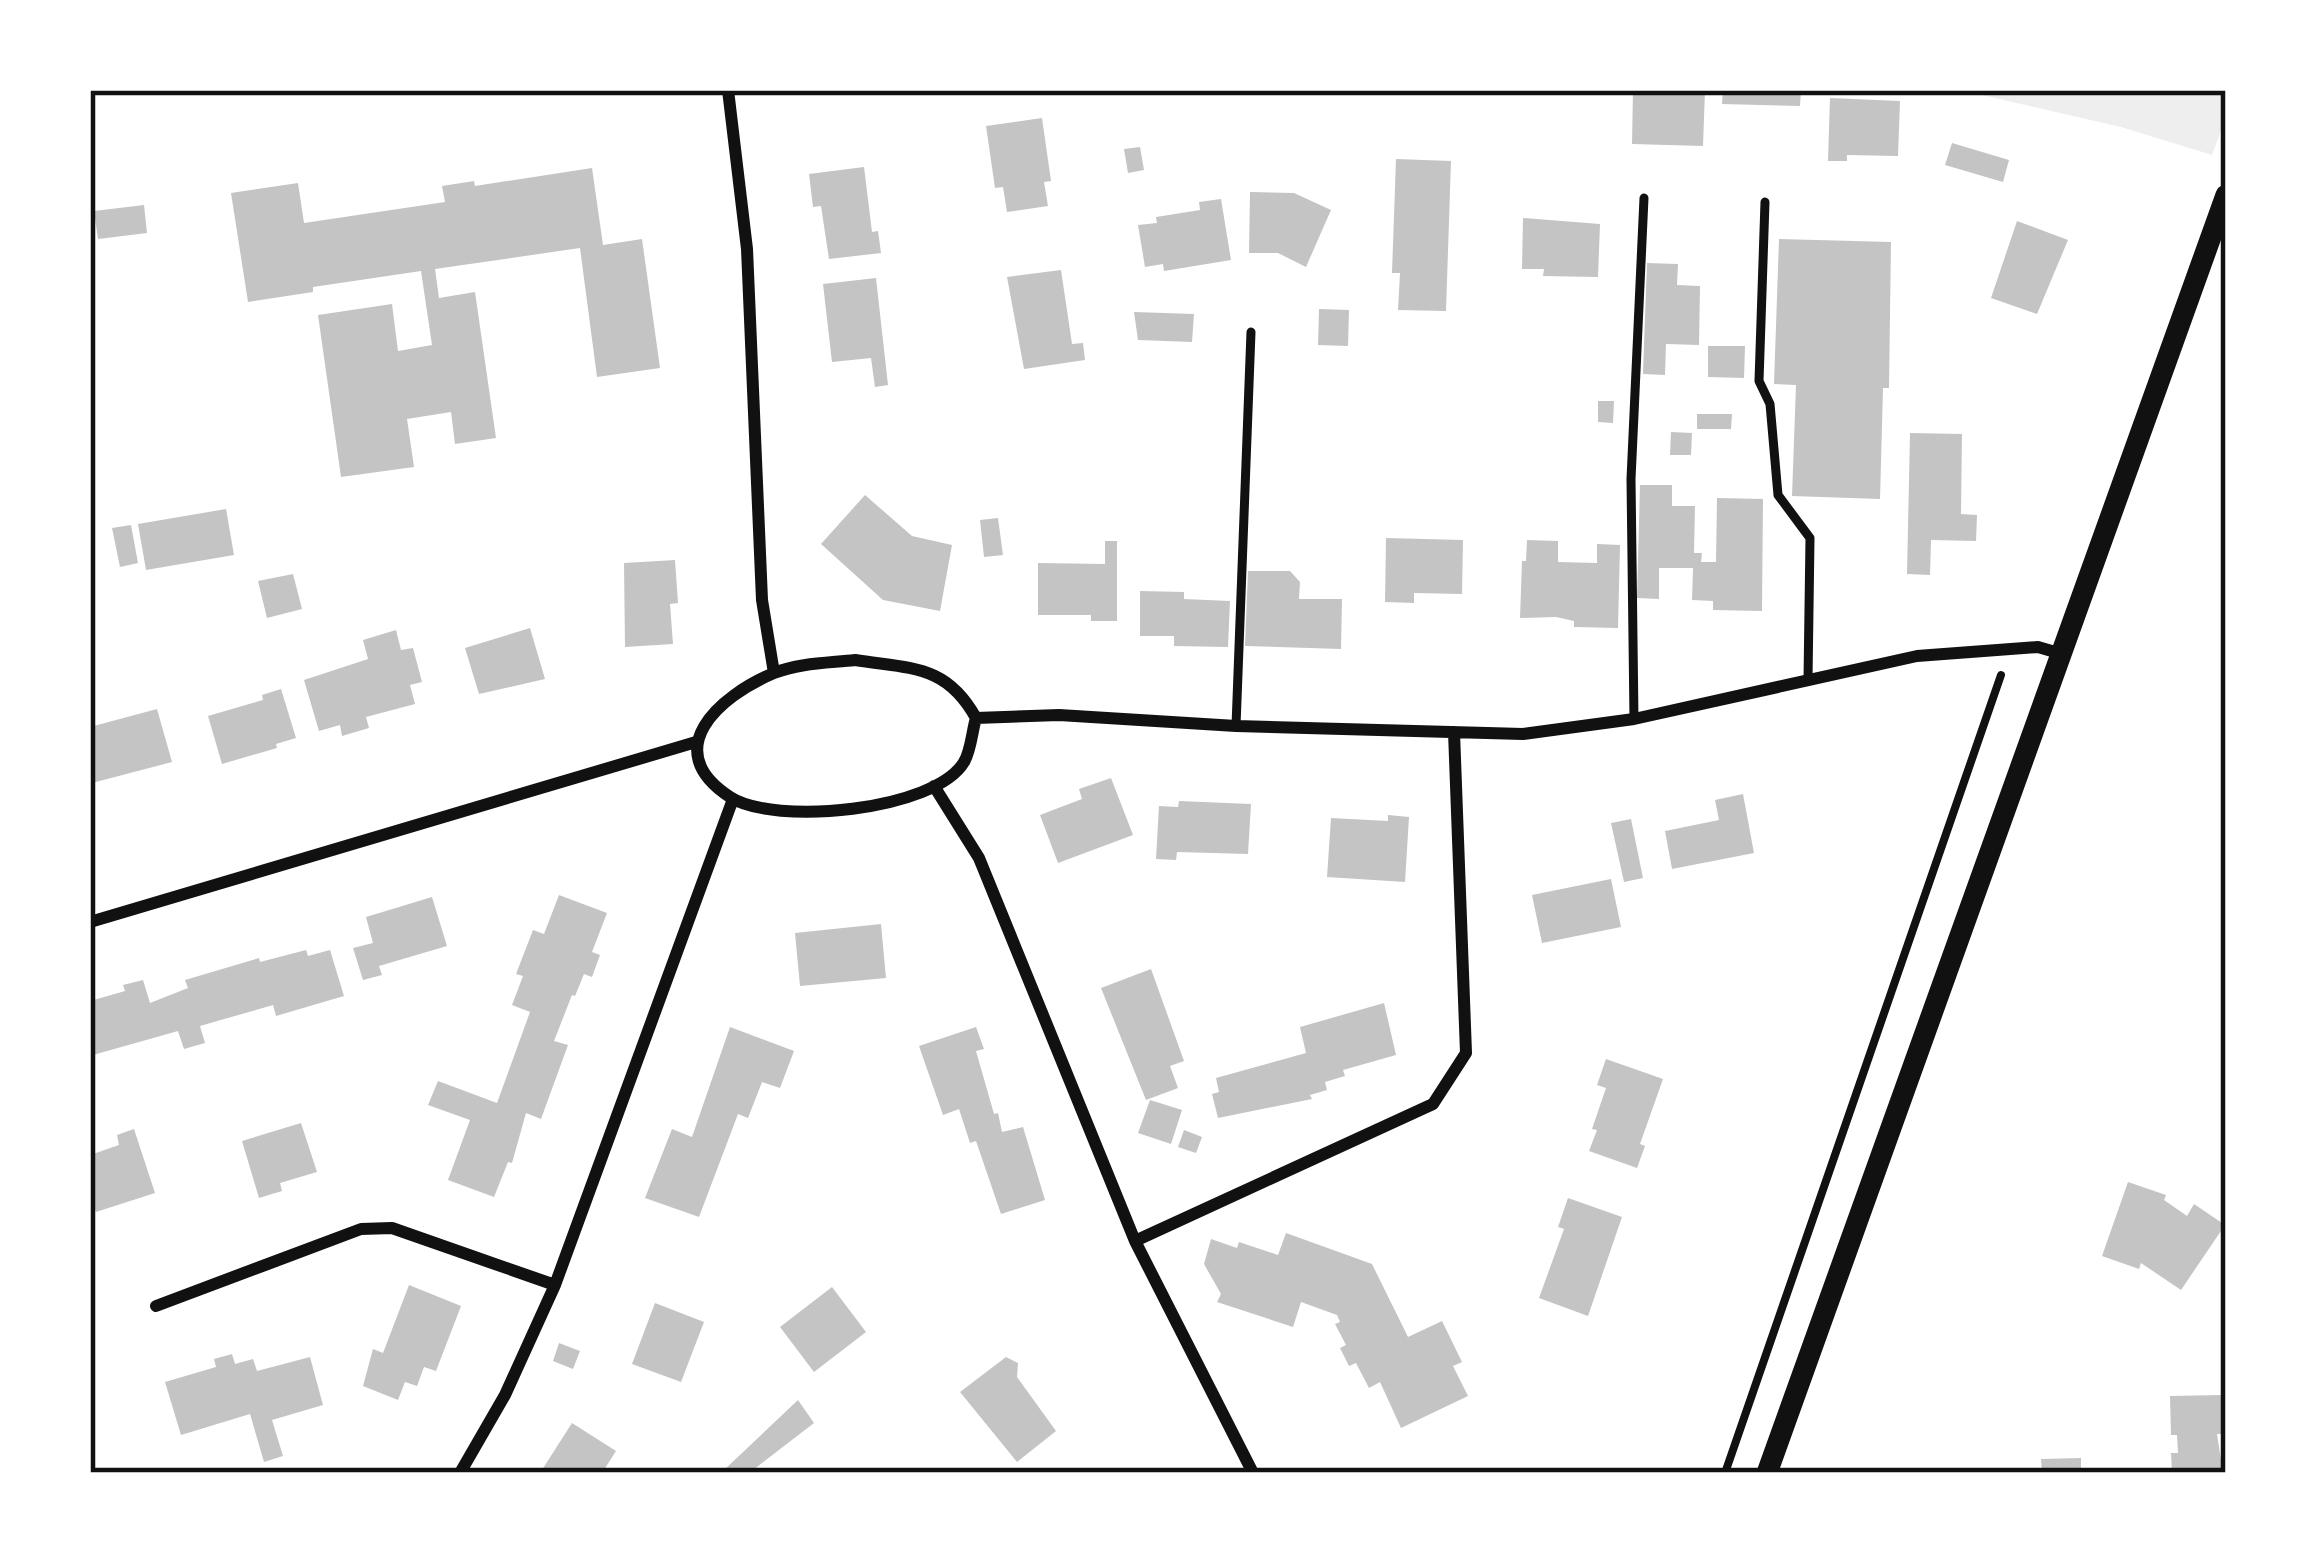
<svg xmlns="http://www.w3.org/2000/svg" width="2316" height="1563" viewBox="0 0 2316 1563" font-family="Inter,sans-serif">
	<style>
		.green { fill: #eee }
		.building { fill: #c4c4c4 }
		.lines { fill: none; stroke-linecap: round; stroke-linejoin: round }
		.path { stroke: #111; stroke-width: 8 }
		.service { stroke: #111; stroke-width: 9 }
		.minor { stroke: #111; stroke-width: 12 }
		.tertiary { stroke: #111; stroke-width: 21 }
		.neatline { fill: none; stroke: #111; stroke-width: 4.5 }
	</style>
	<rect width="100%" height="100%" fill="#fff"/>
	<path class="green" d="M1960,90h266v27l-14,38 -91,-28z"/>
	<path class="building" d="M1633,90h72l-2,56 -71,-2z
		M1723,90h78l-1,16 -78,-2z
		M1830,98l70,3 -2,55 -51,-1v6h-19z
		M1042,118l9,63 -7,1 4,24 -41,6 -4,-25 -8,1 -9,-62z
		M1952,143l57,17 -6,22 -58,-17z
		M1140,147l4,23 -16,3 -4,-24z
		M1396,159l55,2 -5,150 -48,-1 2,-37h-8z
		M864,167l8,65 6,-1 3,22 -52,6 -8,-53 -8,1 -4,-33z
		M592,168l11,77 39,-6 18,129 -63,9 -17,-129 -145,21 4,29 36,-6 21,146 -41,6 -4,-32 -44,7 7,48 -73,10 -23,-162 74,-11 6,47 34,-6 -11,-74 -108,16v5l-65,10 -17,-109 67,-10 6,40 141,-21 -3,-16 32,-5 1,5z
		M1250,192l44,1 37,17 -25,57 -28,-14h-29z
		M1221,199l10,61 -67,11 -1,-7 -18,3 -7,-42 19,-2 -1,-6 44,-7 -1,-8z
		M144,205l3,28 -49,6 -4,-28z
		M1523,218l77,6 -2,53 -55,-1 1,-7h-22z
		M2017,221l51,19 -31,74 -46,-16z
		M1779,239l112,3 -2,146h-6l-3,111 -88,-3 4,-111 -22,-1z
		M1647,263l31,1 -1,21 23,1 -1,59 -33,-1 -1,31 -22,-1z
		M1061,270l11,74 11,-1 2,17 -61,9 -17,-92z
		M876,278l12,107 -13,2 -4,-29 -39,4 -9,-78z
		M1319,309l30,1 -1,36 -30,-1z
		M1134,312l60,2 -2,28 -54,-2z
		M1708,346h37l-1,32 -36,-1z
		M1598,401h16l-1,22 -15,-1z
		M1697,414h35l-1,15h-34z
		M1671,432l21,1 -1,22h-21z
		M1910,433l52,1 -1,80 16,1 -1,26 -45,-1 -1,35 -23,-1z
		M1640,485h32v21h23l-1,47h8l-1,9h15l1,-64 46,1 -1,112 -49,-1v-9l-21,-1 1,-32h-34v31l-22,-1z
		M865,495l47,41 40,9 -12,66 -57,-11 -62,-56z
		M226,509l8,46 -88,15 -8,-46z
		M998,518l5,37 -19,2 -4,-37z
		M131,525l7,38 -18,4 -8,-39z
		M1386,538l77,2 -1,54 -48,-1v10l-29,-1z
		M1527,540l31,1v21l39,1v-19l23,1 -2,83 -44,-1v-6l-18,-4 -36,1 2,-57h4z
		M1105,541h12v80h-26v-6h-53v-52l67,1z
		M675,560l3,43 -8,1 3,40 -48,3 -1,-84z
		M1248,571h42l10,11 -1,17h43l-1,50 -96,-3z
		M293,574l9,35 -35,9 -9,-37z
		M1140,591l44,1v7l46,2 -2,46 -54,-1v-10h-34z
		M530,628l15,51 -66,15 -14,-46z
		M396,630l5,20 12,-2 9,34 -12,3 5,19 -49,13 3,11 -27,8 -2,-11 -21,6 -15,-51 64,-21 -5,-19z
		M281,689l15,49 -20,6 1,4 -55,16 -14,-48 55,-16 -1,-5z
		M157,709l15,53 -80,21 -2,-56z
		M1111,778l22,57 -75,28 -18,-48 42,-16 -3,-10z
		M1743,794l11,59 -82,16 -7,-38 54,-11 -4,-20z
		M1179,801l72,3 -3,50 -71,-2 -1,8 -20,-1 3,-53 19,1z
		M1388,815l21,2 -4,65 -78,-5 4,-59 57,3z
		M1631,819l12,59 -19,4 -13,-59z
		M1611,879l10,48 -79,16 -10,-48z
		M559,895l48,18 -15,39 8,3 -8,22 -8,-3 -9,22 -3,-1 -18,46 14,4 -27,74 -15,-6 -14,50 -4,-1 -14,35 -46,-17 22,-60 -42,-15 10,-24 59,22 33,-91 -18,-7 11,-29 -7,-2 17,-44 11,4z
		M432,897l15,49 -68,20 3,9 -19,5 -10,-32 20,-5 -7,-26z
		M881,924l5,54 -86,8 -5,-53z
		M306,950l2,6 22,-6 14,46 -68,20 -3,-11 -73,21 5,17 -21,6 -6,-18 -85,24 -3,-54 35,-10 -2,-6 20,-5 7,23 38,-15 -3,-8 74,-22 1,4z
		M1151,969l33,92 -14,5 8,22 -32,12 -45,-112z
		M1384,1003l12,52 -53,15 2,6 -20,6 2,8 -17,5 2,4 -94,19 -6,-24 7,-2 -3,-14 90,-25 -6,-26z
		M730,1027l64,24 -14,37 -18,-6 -14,36 -10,-4 -39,103 -54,-19 27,-69 20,8z
		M976,1027l8,22 -8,2 18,63 4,-1 4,19 21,-5 22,73 -44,14 -25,-73 -6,2 -11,-34 -16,6 -24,-69z
		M1606,1059l57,20 -23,65 5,2 -8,22 -48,-17 8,-21 -5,-1 14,-41 -9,-3z
		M1150,1100l32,10 -11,34 -33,-11z
		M301,1123l16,49 -37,11 2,8 -23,7 -17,-57z
		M134,1129l21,64 -59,19 -6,-18v-39l29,-10 -2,-10z
		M1184,1130l18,7 -6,16 -18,-6z
		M2128,1182l38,13 -2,5 23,16 7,-12 31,21 -44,65 -40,-27 -2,6 -37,-13z
		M1568,1198l54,19 -34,99 -49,-18 25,-69 -6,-2z
		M1286,1233l86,31 36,73 34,-16 20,41 -9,4 15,30 -67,32 -21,-46 -11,6 -13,-25 -7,3 -9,-18 6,-3 -11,-21 5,-2 -3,-7 -36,-13 -8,25 -76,-25 4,-8 -17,-30 7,-25 26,9 2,-6 39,13z
		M409,1285l52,21 -25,65 -12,-4 -7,19 -12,-4 -7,18 -35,-14 10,-37 10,4z
		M832,1287l34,45 -52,40 -34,-45z
		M655,1303l49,19 -23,60 -49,-18z
		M559,1343l21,8 -7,18 -20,-8z
		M232,1354l3,10 18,-5 4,12 53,-14 13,48 -51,15 11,36 -19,6 -14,-48 -69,21 -16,-53 51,-15 -2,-8z
		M1006,1357l12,6 -1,14 39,54 -39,31 -57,-70z
		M2221,1395l1,39h-5l6,39h-51l-1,-20h7l-1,-18h-6l-1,-39z
		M798,1400l16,23 -65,50 -26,-2z
		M572,1423l44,28 -14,22h-62z
		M2081,1458v15h-39l-1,-14z"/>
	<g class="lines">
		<path class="path" d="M1725,1473l276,-798"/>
		<path class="service" d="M1765,202l-6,179 11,23 8,91 32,43 -2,142
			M1634,719l-3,-240 13,-281
			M1236,726l15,-394"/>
		<path class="minor" d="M728,90l19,159 15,351 12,73
			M855,660c56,9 91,4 121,58 -4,13 -5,33 -12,44 -29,49 -190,64 -234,35 -72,-47 -11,-101 44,-124 25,-10 55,-10 81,-13z
			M976,718l83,-3 177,11 287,8 111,-15 283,-63 121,-9 24,7
			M934,786l45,72 156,383 118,232
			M90,922l606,-180
			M1135,1241l298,-137 33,-51 -12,-321
			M156,1306l205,-77 31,-1 163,57
			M460,1473l45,-78 50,-110 178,-486"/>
		<path class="tertiary" d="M1767,1473l459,-1278"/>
	</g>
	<rect width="2316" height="1563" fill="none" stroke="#ffffff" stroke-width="186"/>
	<rect x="93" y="93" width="2130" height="1377" class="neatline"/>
</svg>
